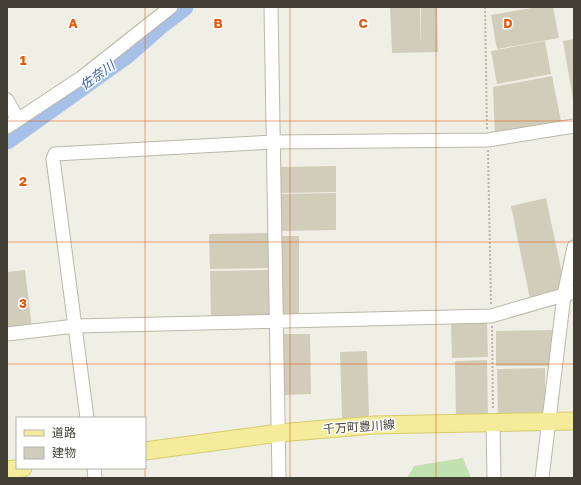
<svg xmlns="http://www.w3.org/2000/svg" width="581" height="485" viewBox="0 0 581 485" font-family="'Golos Text','Noto Sans JP',sans-serif">
	<style>
		.green { fill: #c2e1b1 }
		.lines { fill: none; stroke-linecap: round; stroke-linejoin: round }
		.river { stroke: #a6c0e8; stroke-width: 19 }
		.building { fill: #d1cdbb }
		.minor-casing { stroke: #bbb8a8; stroke-width: 15 }
		.major-casing { stroke: #d7cc6b; stroke-width: 19 }
		.path { stroke: #bbb69b; stroke-width: 2; stroke-dasharray: 2 2; stroke-linecap: butt }
		.minor { stroke: #fff; stroke-width: 13 }
		.major { stroke: #f4ec9a; stroke-width: 17 }
		.grid { fill: none; stroke: #e8590c; stroke-width: 1; stroke-opacity: 0.55 }
		.labels { text-anchor: middle; stroke-width: 3; stroke-linejoin: round; paint-order: stroke }
		.street-label { font-size: 12px; fill: #423f35; stroke: #fff }
		.water-label { font-size: 13px; font-style: italic; fill: #3961a3; stroke: #fff }
		.grid-label { font-size: 13px; text-anchor: middle; font-weight: bold; fill: #e8590c; stroke: #fff; stroke-width: 3; stroke-linejoin: round; paint-order: stroke }
	</style>
	<rect width="100%" height="100%" fill="#f0efe5"/>
	<path class="green" d="M463,458l8,20h-64l7,-12z"/>
	<g class="lines">
		<path class="river" d="M7,140l119,-85 33,-29 25,-19"/>
	</g>
	<path class="building" d="M390,7h30l1,43v-43h16l1,45 -46,1z
		M537,7h16l6,31 -62,11 -6,-34z
		M574,39v60h-1l-10,-58z
		M545,41l6,33 -54,10 -6,-33z
		M552,76l10,50 -67,12 -2,-51z
		M336,166v26l-55,1v-26z
		M336,193v37l-55,1v-37z
		M546,198l20,94 -36,7 -19,-93z
		M272,233l1,35 -63,1 -1,-35z
		M281,236h18v79h-17z
		M25,270l7,57 -25,3v-58z
		M271,270l1,46 -61,1 -1,-46z
		M487,322l1,35 -36,1 -1,-35z
		M556,330l-4,36h-56v-35z
		M283,334h27l1,60 -27,1z
		M367,351l2,67h-27l-2,-66z
		M487,360l1,56h-32l-1,-55z
		M545,368v47l-47,1 -1,-47z"/>
	<g class="lines">
		<g class="minor-casing">
			<path id="minor" d="M271,7l8,471
				M7,100l11,20
				M7,127l74,-49 90,-71
				M7,334l68,-8 416,-10 83,-24
				M87,418l-34,-259 2,-5 219,-12 214,-2 86,-14
				M493,422l1,56
				M94,468l1,10
				M542,478l22,-183 10,-48"/>
		</g>
		<g class="major-casing">
			<path id="major" d="M145,451l134,-18 95,-8 200,-4
				M7,470l16,-2"/>
		</g>
		<path class="path" d="M485,7l2,123
			M488,150l3,154
			M492,326l1,84"/>
		<use href="#minor" class="minor"/>
		<use href="#major" class="major"/>
	</g>
	<path class="grid" d="M145,7v471M290,7v471M436,7v471M7,121h567M7,242h567M7,364h567"/>
	<g class="labels">
		<g class="street-label">
			<text transform="translate(359 427) rotate(-4)" y="4">千万町豊川線</text>
		</g>
		<g class="water-label">
			<text transform="translate(97 75) rotate(-36)" y="5">佐奈川</text>
		</g>
	</g>
	<g class="grid-label">
		<text x="73" y="28">A</text>
		<text x="218" y="28">B</text>
		<text x="363" y="28">C</text>
		<text x="508" y="28">D</text>
		<text x="23" y="65">1</text>
		<text x="23" y="186">2</text>
		<text x="23" y="308">3</text>
	</g>
	<rect width="581" height="485" fill="none" stroke="#423f35" stroke-width="16"/>
	<rect x="16" y="417" width="130" height="52" fill="#ffffff" stroke="#b3b2ae"/>
	<rect x="24" y="430" width="20" height="6" fill="#f4ec9a" stroke="#b3b2ae"/>
	<text x="52" y="437" font-size="12" fill="#423f35">道路</text>
	<rect x="24" y="447" width="20" height="12" fill="#d1cdbb" stroke="#b3b2ae"/>
	<text x="52" y="457" font-size="12" fill="#423f35">建物</text>
</svg>
